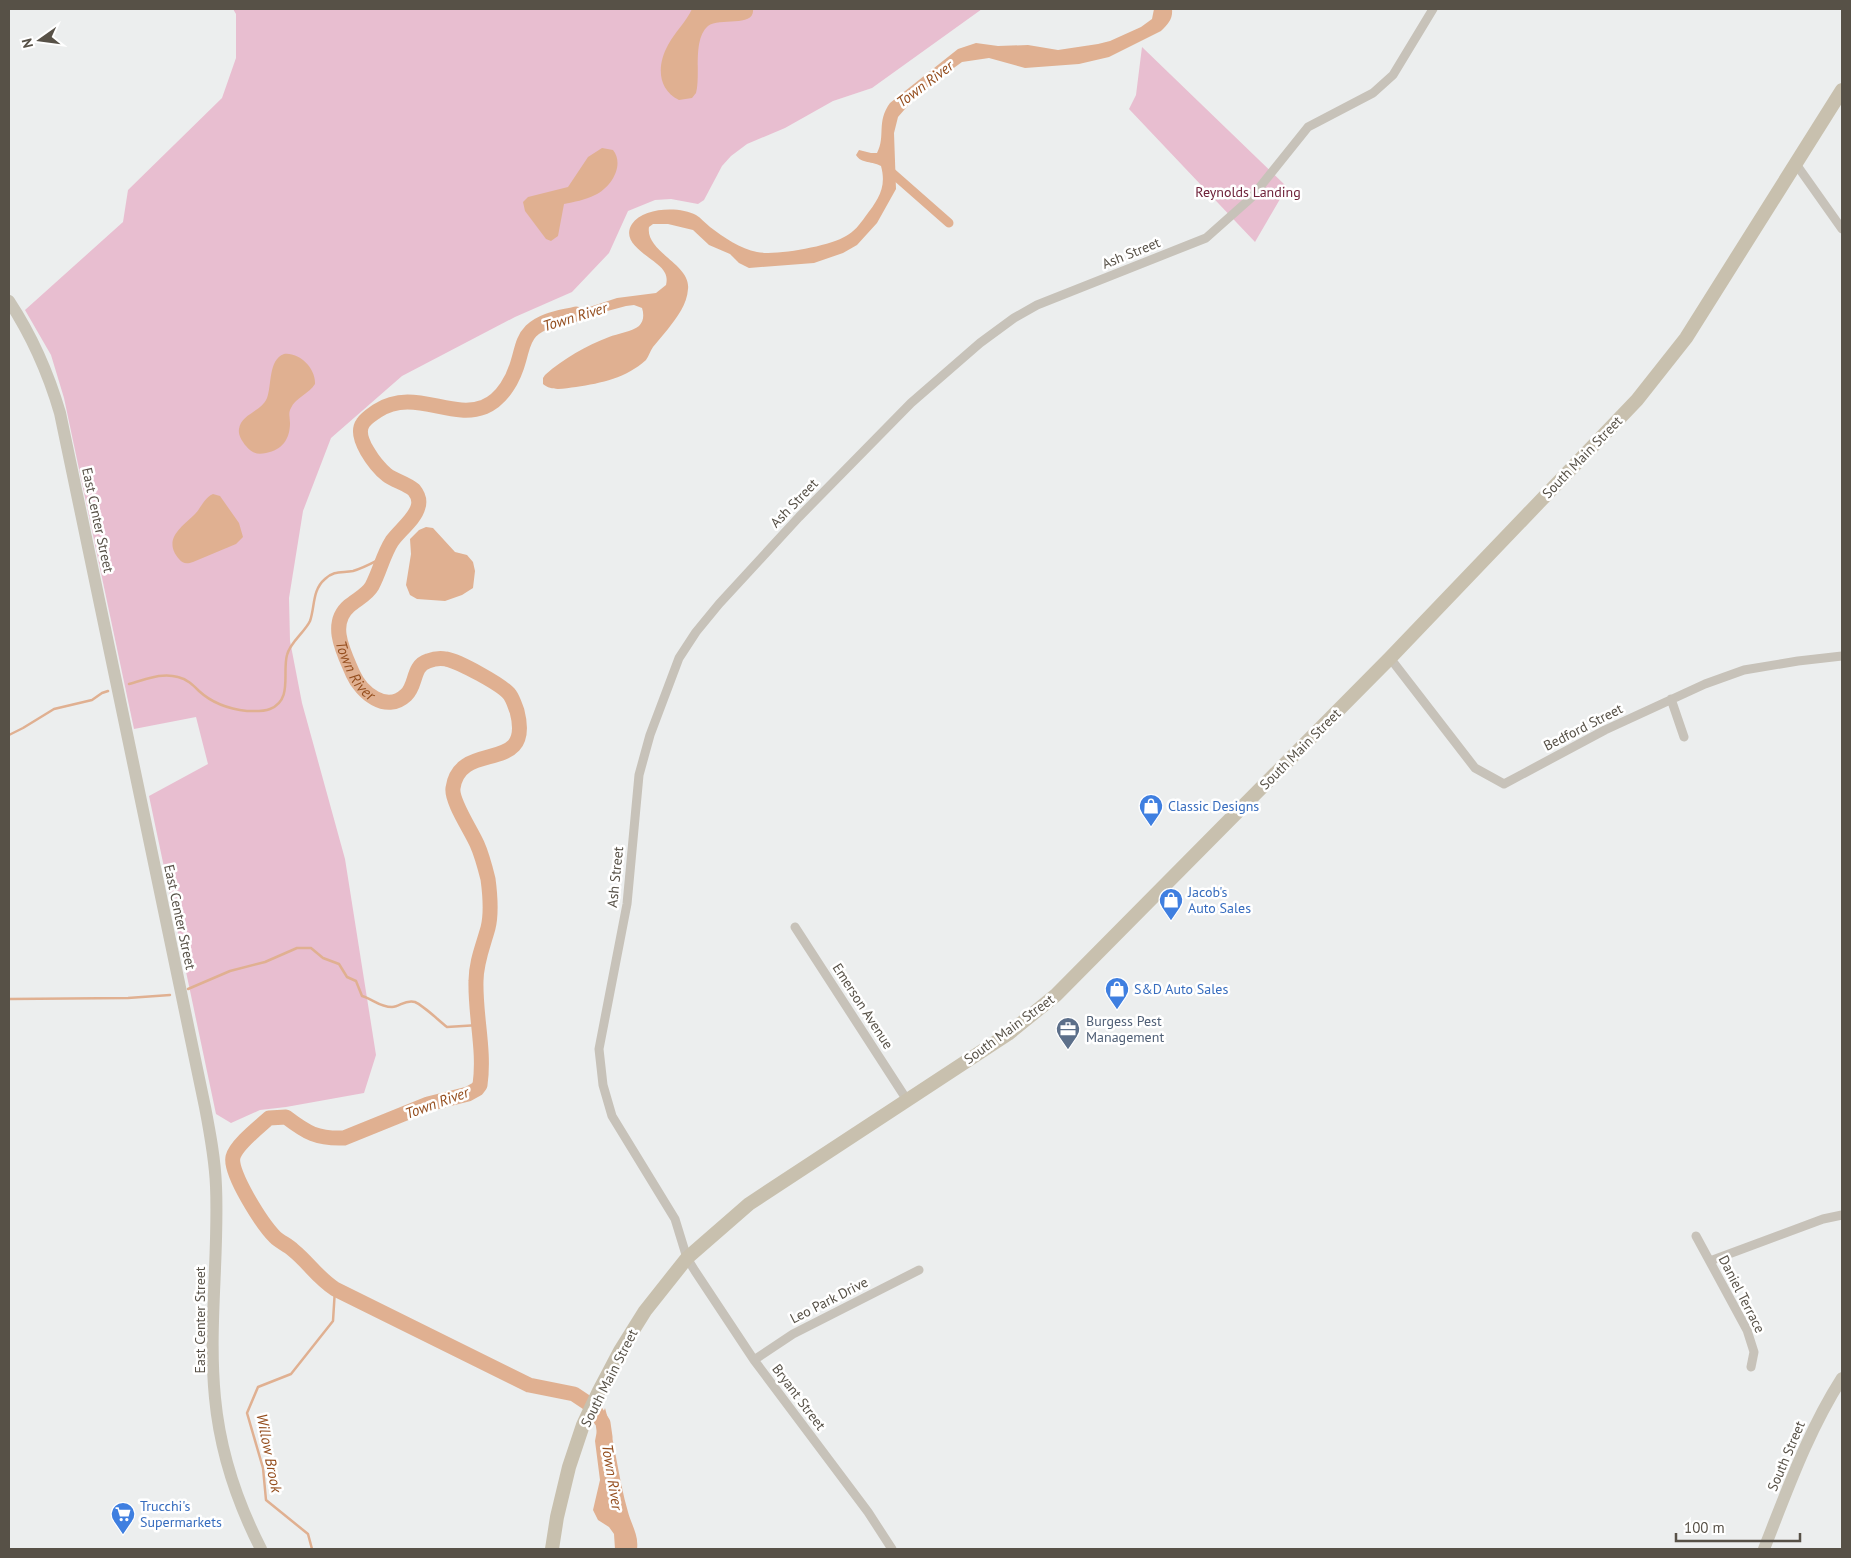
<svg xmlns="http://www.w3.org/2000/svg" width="1851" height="1558" viewBox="0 0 1851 1558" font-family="'PT Sans',sans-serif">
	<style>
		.green { fill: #e8bed0 }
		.water { fill: #e0b091 }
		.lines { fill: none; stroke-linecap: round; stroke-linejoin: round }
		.stream { stroke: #e0b091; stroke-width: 2.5 }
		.canal { stroke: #e0b091; stroke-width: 9 }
		.river { stroke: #e0b091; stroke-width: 15 }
		.street { stroke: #c7c2b9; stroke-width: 9 }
		.secondary { stroke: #c9c4b7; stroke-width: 12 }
		.primary { stroke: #c8c0ae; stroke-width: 14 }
		.labels { text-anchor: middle; stroke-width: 5; stroke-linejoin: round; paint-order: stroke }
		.park-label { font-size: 14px; fill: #6e2139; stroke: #fff }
		.street-label { font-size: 14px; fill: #575147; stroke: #fff }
		.shop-label { font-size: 14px; fill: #366cbe; stroke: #fff; text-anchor: start }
		.service-label { font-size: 14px; fill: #4e5e75; stroke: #fff; text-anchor: start }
		.water-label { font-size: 15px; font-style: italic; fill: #944d1d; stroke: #fff }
	</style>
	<rect width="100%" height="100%" fill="#eceeee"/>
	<path class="green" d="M233,9h749l-110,79 -39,13 -48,27 -38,16 -16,12 -9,10 -18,34 -6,4 -27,-5 -16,1 -27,11 -19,42 -37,39 -57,25 -113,59 -71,62 -28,73 -14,87 1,43 12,62 43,156 31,196 -12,38 -78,14 -26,3 -29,13 -15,-9 -67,-318 59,-32 -12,-47 -62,12 -70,-331 -13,-43 -26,-45 98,-88 5,-32 94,-92 14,-40v-44z
		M1142,47l145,140 -32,55 -126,-133 7,-14z"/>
	<path class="water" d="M692,9h61c2,19 -33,8 -45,17 -16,14 -7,49 -12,67l-4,5 -13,2c-22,-11 -22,-35 -11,-55 7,-13 18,-23 24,-36z
		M1154,9h18c1,10 -4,15 -11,22l-52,26 -30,7 -54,4 -36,-10 -27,4 -44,32 -20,23 -4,16 2,56 -19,34 -20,22 -14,8 -29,10 -65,5 -10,-5 -9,-9 -21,-9 -16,-15 -25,-6h-15l-4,3c-4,25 42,37 39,62 -1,16 -11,28 -20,40 -5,6 -10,12 -15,18 -3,4 -4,9 -7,13 -20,18 -44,23 -70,27 -11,1 -24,5 -33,-3v-6l2,-3c19,-17 41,-29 64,-38 8,-3 24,-6 30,-11 5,-5 5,-12 3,-18l-8,-3 -8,1 -26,7 -44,5 61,-20 39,-5 10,-8c1,-4 1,-8 -1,-12 -6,-14 -47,-27 -33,-49 11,-17 48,-18 64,-9 5,3 9,8 14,12 13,10 31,22 47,25 19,4 73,-6 89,-16 8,-4 14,-12 19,-19 13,-17 22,-29 16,-51 -8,-5 -20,-2 -25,-11l3,-5 12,3h6c9,-17 -1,-31 13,-50l68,-54 18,-6 22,3 30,-1 30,5 40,-6 12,-3 31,-14 11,-8z
		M602,148l11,2c12,15 -2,38 -18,45 -10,5 -21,7 -31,9l-6,32 -7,5 -5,-2 -21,-28 -2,-9 5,-5 40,-10 20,-30z
		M284,354c15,-2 32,14 31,30 -6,10 -20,14 -24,24 -3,5 -1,10 -1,15 0,16 -8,27 -24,30 -9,2 -14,0 -20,-7 -4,-5 -8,-11 -7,-17 2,-15 22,-17 28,-31 5,-13 1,-38 17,-44z
		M213,494l7,2 19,27 4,14 -7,7 -43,18c-6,2 -10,2 -14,-3 -17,-20 3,-32 16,-45 6,-6 9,-16 18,-20z
		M426,527l7,1 22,24 12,3 6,7 2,9 -2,17 -11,7 -17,6 -28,-2 -7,-4 -4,-10 5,-31 -1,-15 9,-9z
		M605,1408c10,34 13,69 23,104 3,12 11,23 9,37h-22l-1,-15 -5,-7 -11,-7 -5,-10 7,-30 -5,-39 3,-16z"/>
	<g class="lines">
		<path class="stream" d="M129,684c16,-4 32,-12 49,-7 9,2 15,8 21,14 14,13 30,18 48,20 8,0 15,1 23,-2 23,-9 12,-36 17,-54 3,-13 18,-23 23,-34 5,-14 2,-31 15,-42 9,-9 17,-6 28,-8 11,-3 21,-9 31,-14
			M9,735l14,-7 31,-19 38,-9 10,-7 6,-2
			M188,989l42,-18 35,-9 32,-14h14l12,10 16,6 8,13 9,4 6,15c11,3 17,11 30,11 8,0 13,-8 23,-5 9,4 23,18 32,25l32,-2
			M9,999l119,-1 42,-3
			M312,1549l-4,-15 -42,-34 -3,-32 -16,-55 11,-26 33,-13 42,-53 2,-32"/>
		<path class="canal" d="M891,172l58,51"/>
		<path class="river" id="s1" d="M576,314c-16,4 -32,5 -45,17 -8,8 -9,18 -12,28 -5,19 -16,40 -35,48 -33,13 -71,-20 -107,4 -4,3 -11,7 -14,12 -10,14 13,43 24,52 8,6 19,8 27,15 4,5 6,11 4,17 -3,12 -18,23 -26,34 -9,14 -12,30 -20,45 -5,9 -15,13 -23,20 -21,18 -5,47 4,68 8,18 33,40 53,21 11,-10 6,-29 22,-34 5,-2 13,-3 18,-2 12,2 57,26 64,36 3,4 5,11 7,16 17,66 -57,27 -64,77 -2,13 18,42 24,56 5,11 8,23 11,35 2,15 4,33 0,49 -5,18 -12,34 -12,53 -1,35 9,69 4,104l-3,4 -9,5 -40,10 -84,34c-27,1 -37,-5 -58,-21l-17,1c-10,9 -33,27 -36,39 -4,16 30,68 42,80 5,5 13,8 18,13 16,13 24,27 42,39l194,96 45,9 18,12 11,17 2,14"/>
		<path class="street" d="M1796,164l46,65
			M1390,658l85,110 29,16 101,-54 100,-46 39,-14 54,-9 44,-5
			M1671,699l13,38
			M795,927l112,173
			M1696,1236l51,94 7,22 -3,15
			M1710,1261l113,-42 19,-4
			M754,1360l39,-26 126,-64
			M892,1549l-24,-37 -114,-152 -59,-89 -8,-13 -12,-39 -63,-103 -9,-31 -4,-36 28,-145 12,-129 11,-40 29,-77 17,-26 23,-28 80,-87 112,-114 69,-60 34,-25 23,-13 169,-67 45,-40 57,-71 65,-34 20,-18 40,-66"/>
		<path class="secondary" d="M9,301c23,35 39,71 51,112l145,694c5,26 10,52 11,79 3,70 -8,142 -1,212 5,53 22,104 46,151
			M1764,1549c23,-58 44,-118 78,-171"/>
		<path class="primary" d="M552,1549l5,-32 12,-50 14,-42 16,-34 21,-40 25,-40 42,-53 62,-54 259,-170 48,-39 334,-337 247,-258 49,-62 156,-248"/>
	</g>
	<defs>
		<g id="shop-pin" transform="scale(1.25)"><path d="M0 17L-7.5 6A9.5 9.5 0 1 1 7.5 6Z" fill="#3f7fe0" stroke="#fff"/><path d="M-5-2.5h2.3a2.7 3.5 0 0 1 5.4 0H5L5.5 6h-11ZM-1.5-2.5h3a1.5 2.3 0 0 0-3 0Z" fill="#fff"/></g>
		<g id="office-pin" transform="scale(1.25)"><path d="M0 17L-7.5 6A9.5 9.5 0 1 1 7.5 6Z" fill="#5c6f8a" stroke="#fff"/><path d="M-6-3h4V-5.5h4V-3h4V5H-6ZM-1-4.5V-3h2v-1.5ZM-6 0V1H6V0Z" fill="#fff"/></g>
		<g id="supermarket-pin" transform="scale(1.25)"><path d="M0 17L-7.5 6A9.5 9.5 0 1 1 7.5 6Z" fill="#3f7fe0" stroke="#fff"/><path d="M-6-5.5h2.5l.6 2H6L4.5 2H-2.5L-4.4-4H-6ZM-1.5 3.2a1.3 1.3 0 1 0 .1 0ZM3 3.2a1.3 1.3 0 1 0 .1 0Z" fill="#fff"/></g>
	</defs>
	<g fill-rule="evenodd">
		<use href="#shop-pin" x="1151" y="806"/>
		<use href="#shop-pin" x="1171" y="900"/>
		<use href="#shop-pin" x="1117" y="989"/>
		<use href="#office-pin" x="1068" y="1029"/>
		<use href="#supermarket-pin" x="123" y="1514"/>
	</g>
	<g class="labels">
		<g class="park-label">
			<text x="1248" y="197">Reynolds Landing</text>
		</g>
		<g class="street-label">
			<text transform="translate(1131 253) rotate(-22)" y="5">Ash Street</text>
			<text transform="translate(1582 457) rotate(-46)" y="5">South Main Street</text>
			<text transform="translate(794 503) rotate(-46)" y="5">Ash Street</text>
			<text transform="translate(98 520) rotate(78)" y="5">East Center Street</text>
			<text transform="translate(1583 727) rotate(-27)" y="5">Bedford Street</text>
			<text transform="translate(1300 749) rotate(-45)" y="5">South Main Street</text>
			<text transform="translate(615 877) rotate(-84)" y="5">Ash Street</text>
			<text transform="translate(180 917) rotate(78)" y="5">East Center Street</text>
			<text transform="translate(863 1006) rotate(57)" y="5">Emerson Avenue</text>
			<text transform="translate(1009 1029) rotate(-36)" y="5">South Main Street</text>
			<text transform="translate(1742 1294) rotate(63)" y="5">Daniel Terrace</text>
			<text transform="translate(829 1300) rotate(-27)" y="5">Leo Park Drive</text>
			<text transform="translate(200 1320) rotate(-90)" y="5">East Center Street</text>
			<text transform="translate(609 1378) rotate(-63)" y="5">South Main Street</text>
			<text transform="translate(799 1397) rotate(53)" y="5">Bryant Street</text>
			<text transform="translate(1786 1456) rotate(-67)" y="5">South Street</text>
		</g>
		<g class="shop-label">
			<text x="1168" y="811">Classic Designs</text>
			<text x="1188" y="897">Jacob's<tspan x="1188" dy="16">Auto Sales</tspan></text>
			<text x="1134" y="994">S&amp;D Auto Sales</text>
			<text x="140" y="1511">Trucchi's<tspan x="140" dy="16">Supermarkets</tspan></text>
		</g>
		<g class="service-label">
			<text x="1086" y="1026">Burgess Pest<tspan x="1086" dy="16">Management</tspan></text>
		</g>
		<g class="water-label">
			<text transform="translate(925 84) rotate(-37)" y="5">Town River</text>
			<text transform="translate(575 317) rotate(-17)" y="5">Town River</text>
			<text dy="5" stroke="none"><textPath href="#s1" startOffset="574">Town River</textPath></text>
			<text transform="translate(437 1103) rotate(-20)" y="5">Town River</text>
			<text transform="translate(269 1453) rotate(79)" y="5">Willow Brook</text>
			<text transform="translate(612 1477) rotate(81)" y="5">Town River</text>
		</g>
	</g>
	<rect width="1851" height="1558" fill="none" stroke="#575147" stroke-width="20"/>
	<g transform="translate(40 40) rotate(256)" stroke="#ffffff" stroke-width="4" paint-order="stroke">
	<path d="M0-4L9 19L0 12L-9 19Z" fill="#575147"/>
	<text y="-8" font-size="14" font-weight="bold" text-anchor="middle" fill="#575147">N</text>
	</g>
	<path d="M1676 1533v8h124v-8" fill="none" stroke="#575147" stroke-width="2.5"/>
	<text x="1684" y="1533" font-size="15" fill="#575147" stroke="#ffffff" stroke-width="4" paint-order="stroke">100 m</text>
</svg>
